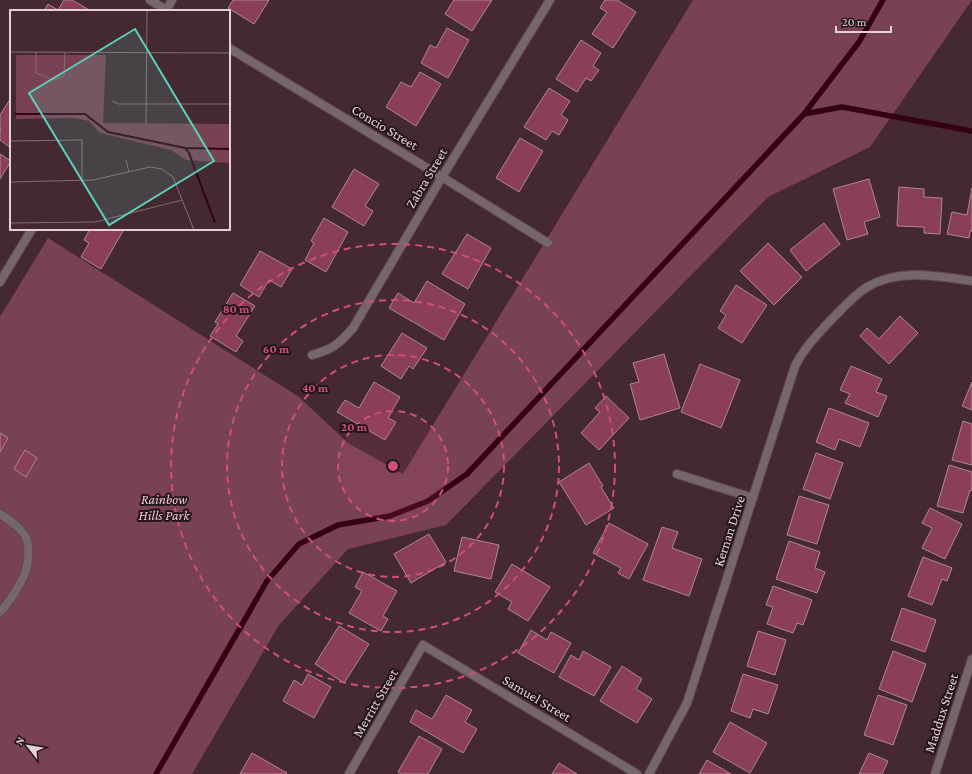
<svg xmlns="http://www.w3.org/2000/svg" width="972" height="774" viewBox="0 0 972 774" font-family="'Crimson Pro',serif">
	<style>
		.green { fill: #794252 }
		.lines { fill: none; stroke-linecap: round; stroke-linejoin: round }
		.stream { stroke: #330014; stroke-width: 5.5 }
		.building { fill: #8b3e57; stroke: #aa8890 }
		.service-casing { stroke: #61474e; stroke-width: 10 }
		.minor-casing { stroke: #61474e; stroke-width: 10 }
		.service { stroke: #75666a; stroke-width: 8 }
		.minor { stroke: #75666a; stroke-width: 8 }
		.ring { fill: none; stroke: #cc4f7f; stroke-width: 2; stroke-dasharray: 7 5 }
		.labels { text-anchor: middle; stroke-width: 4; stroke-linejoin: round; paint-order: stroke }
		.street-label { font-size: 14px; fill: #e3d0d4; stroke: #23161a }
		.park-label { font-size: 14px; font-style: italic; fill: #f3c4d0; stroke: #23161a }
		.inset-river { fill: none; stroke: #330014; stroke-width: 2 }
		.inset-road { fill: none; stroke: #846c72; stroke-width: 1 }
		.view { fill: #5bcebc; fill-opacity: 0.15; stroke: #5bcebc; stroke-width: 2 }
		.inset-edge { fill: none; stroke: #e3d0d4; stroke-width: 2 }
		.centre { fill: #cc4f7f; stroke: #23161a; stroke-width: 2 }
		.ring-label { font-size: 12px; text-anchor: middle; font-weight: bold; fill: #cc4f7f; stroke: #23161a; stroke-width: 4; stroke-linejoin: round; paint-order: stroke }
	</style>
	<rect width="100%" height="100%" fill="#452931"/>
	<path class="green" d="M693,0h279l-102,147 -102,50 -322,328 -98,24 -69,76 -87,149h-192v-457l48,-79 251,159 49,46 55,31z"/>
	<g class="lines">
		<path class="stream" d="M804,114l55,-72 24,-42
			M156,774l111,-193 32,-37 39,-19 52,-9 38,-15 39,-27 337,-360 38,-7 130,24"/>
	</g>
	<path class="building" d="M64,0h8l19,11h-47l4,-7 10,6z
		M233,0h36l-15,24 -26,-16z
		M454,0h38l-20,31 -27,-17z
		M605,0h12l19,12 -23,36 -21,-14 15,-22 -7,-4z
		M447,28l22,12 -21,38 -27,-15 9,-18 6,3z
		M581,40l20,13 -8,13 6,4 -8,11 -5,-3 -9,14 -21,-13z
		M420,72l21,12 -25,42 -30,-19 15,-25 10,5z
		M549,88l21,13 -9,14 7,5 -9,15 -7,-4 -6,9 -22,-13z
		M11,98v50l-11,-8v-9l1,-2 -1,-1v-13z
		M520,138l23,13 -24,41 -23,-14z
		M0,154l11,7 -11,18z
		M354,169l25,15 -14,22 8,5 -9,15 -32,-19z
		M869,179l11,38 -16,5 4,12 -21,6 -14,-51z
		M899,187l25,2v8l18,1 -2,36 -16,-1v-6l-27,-1z
		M972,188v43h-2l-1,7 -22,-4 5,-22 15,3z
		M324,218l24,14 -22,40 -21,-12 9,-17 -3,-2z
		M824,223l16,21 -34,27 -16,-21z
		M90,229h29l4,2 -22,38 -20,-12 8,-14 -5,-3z
		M467,234l24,14 -23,41 -26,-15z
		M768,243l34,34 -28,28 -34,-34z
		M260,251l32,18 -11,18 -12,-7 -10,17 -19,-12z
		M427,281l38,23 -21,36 -55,-32 9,-15 16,10z
		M736,285l31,20 -25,38 -24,-15 8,-13 -6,-4z
		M233,293l22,13 -19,30 7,5 -7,11 -26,-16 8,-12 -3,-2z
		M900,316l18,17 -29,31 -29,-28 7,-8 12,11z
		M402,333l25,15 -14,21 -4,-3 -8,13 -20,-13z
		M664,354l16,54 -40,12 -10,-36 9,-2 -6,-19z
		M700,364l40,16 -19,48 -40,-16z
		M851,366l31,13 -6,13 11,4 -9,21 -33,-14 5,-9 -10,-4z
		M374,382l26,15 -12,21 8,4 -11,18 -48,-28 8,-12 14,8z
		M972,382v28l-10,-4z
		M606,396l23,22 -30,32 -18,-17 19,-21 -5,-4z
		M829,408l40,15 -9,24 -21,-8 -4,11 -19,-8z
		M963,421l9,3v41l-20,-5z
		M0,433l8,5 -8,14z
		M25,450l12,8 -11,19 -12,-8z
		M816,453l27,10 -13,36 -27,-10z
		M589,463l14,23 -2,1 13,21 -28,17 -27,-43z
		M949,465l23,7v19l-2,-1 -7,23 -26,-7z
		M799,496l30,9 -12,39 -30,-9z
		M930,508l32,16 -17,35 -23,-11 10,-20 -10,-5z
		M609,523l39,21 -19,35 -11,-6 3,-5 -28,-15z
		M662,527l16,5 -6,16 30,11 -13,37 -46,-16z
		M429,534l17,28 -35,21 -17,-29z
		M462,537l37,8 -8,34 -37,-8z
		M789,541l31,11 -5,16 10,4 -8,21 -41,-14z
		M923,557l29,11 -5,13 -5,-2 -10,26 -24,-9z
		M512,564l38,23 -22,34 -20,-12 4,-7 -17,-10z
		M363,572l34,19 -14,25 5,3 -7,12 -32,-18 13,-22 -7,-4z
		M773,586l39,14 -9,25 -6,-2 -4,10 -26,-9 6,-17 -7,-2z
		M902,608l34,12 -11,32 -34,-12z
		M339,626l30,18 -25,39 -29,-19z
		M531,630l16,10 4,-8 20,11 -17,30 -36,-20z
		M758,631l28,9 -11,35 -28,-9z
		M583,651l28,16 -17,29 -35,-19 12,-22 8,5z
		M893,651l33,13 -14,38 -33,-13z
		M622,666l20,13 -6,10 16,10 -15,24 -37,-22z
		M308,674l23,13 -17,31 -31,-17 11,-21 8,5z
		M743,674l35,11 -10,29 -15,-5 -3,9 -19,-7z
		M446,695l26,15 -7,12 12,7 -14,24 -53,-31 6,-12 16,9z
		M878,695l29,10 -14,40 -29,-10z
		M730,722l37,21 -17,30 -37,-21z
		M419,736l23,13 -14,25h-27l-3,-2z
		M252,753l35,20 -1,1h-46z
		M869,753l19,8 -6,13h-23z
		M707,760l24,14h-32z
		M559,763l18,11h-25z"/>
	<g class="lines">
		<g class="service-casing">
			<path id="service" d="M0,514c8,5 18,12 24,20 6,8 5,26 2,36 -3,11 -18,34 -26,42"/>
		</g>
		<g class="minor-casing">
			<path id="minor" d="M150,0l18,11
				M166,11l6,-11
				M229,48l213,129 106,66
				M0,282l32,-53
				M312,355c21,-6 26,-10 41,-27l89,-151 108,-177
				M677,474l76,24
				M349,774l74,-129 214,129
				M649,774l38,-71 108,-337c9,-18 22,-31 36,-46 11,-11 22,-24 36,-33 32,-19 70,-11 105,-6
				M935,774l37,-115"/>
		</g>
		<use href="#service" class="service"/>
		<use href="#minor" class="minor"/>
	</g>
	<circle cx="393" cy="466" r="55" fill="#cc4f7f" fill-opacity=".12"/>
	<g class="ring">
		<circle cx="393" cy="466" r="55"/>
		<circle cx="393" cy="466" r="111"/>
		<circle cx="393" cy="466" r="166"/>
		<circle cx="393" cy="466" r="222"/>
	</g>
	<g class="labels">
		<g class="street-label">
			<text transform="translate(385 127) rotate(31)" y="5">Concio Street</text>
			<text transform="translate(426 178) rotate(-59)" y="5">Zabra Street</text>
			<text transform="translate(729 531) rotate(-72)" y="5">Kernan Drive</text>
			<text transform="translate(537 698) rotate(31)" y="5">Samuel Street</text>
			<text transform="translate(375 703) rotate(-60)" y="5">Merritt Street</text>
			<text transform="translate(941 713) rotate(-72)" y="5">Maddux Street</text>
		</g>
		<g class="park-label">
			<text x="164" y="504">Rainbow<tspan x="164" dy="16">Hills Park</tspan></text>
		</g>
	</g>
	<g transform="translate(10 10)">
		<rect width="220" height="220" fill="#452931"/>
		<path d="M6,45h90l-3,68 127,1v39l-44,-3 -15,-10 -71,-17 -11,-12 -16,-3 -57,1z" fill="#794252"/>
		<path class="inset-river" d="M5,104h70l23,18 77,16 4,5 26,70M175,138l45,1"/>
		<path class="inset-road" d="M0,42l220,1M26,42v21l17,7 11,-4 1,-24M102,91l7,3h111M136,114l1,-114M0,131l72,-1v41M116,150l3,12M0,172l83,-2 57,-13 12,2 11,8 21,53M0,213l85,-1 87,-22"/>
		<path class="view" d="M125,19l79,132 -105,64 -80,-132z"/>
		<rect width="220" height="220" class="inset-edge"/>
	</g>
	<circle cx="393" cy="466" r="6" class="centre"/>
	<g class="ring-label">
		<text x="236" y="313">80 m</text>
		<text x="276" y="353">60 m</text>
		<text x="315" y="392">40 m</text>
		<text x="354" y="431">20 m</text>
	</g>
	<g transform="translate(28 746) rotate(301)" stroke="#23161a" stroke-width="3" paint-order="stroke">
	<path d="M0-3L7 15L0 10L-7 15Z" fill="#e3d0d4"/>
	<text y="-6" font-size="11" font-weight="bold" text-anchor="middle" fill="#e3d0d4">N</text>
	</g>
	<path d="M836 26v6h55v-6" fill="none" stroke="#e3d0d4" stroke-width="2"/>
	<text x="842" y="26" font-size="12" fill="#e3d0d4" stroke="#23161a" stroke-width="3" paint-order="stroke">20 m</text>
</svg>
